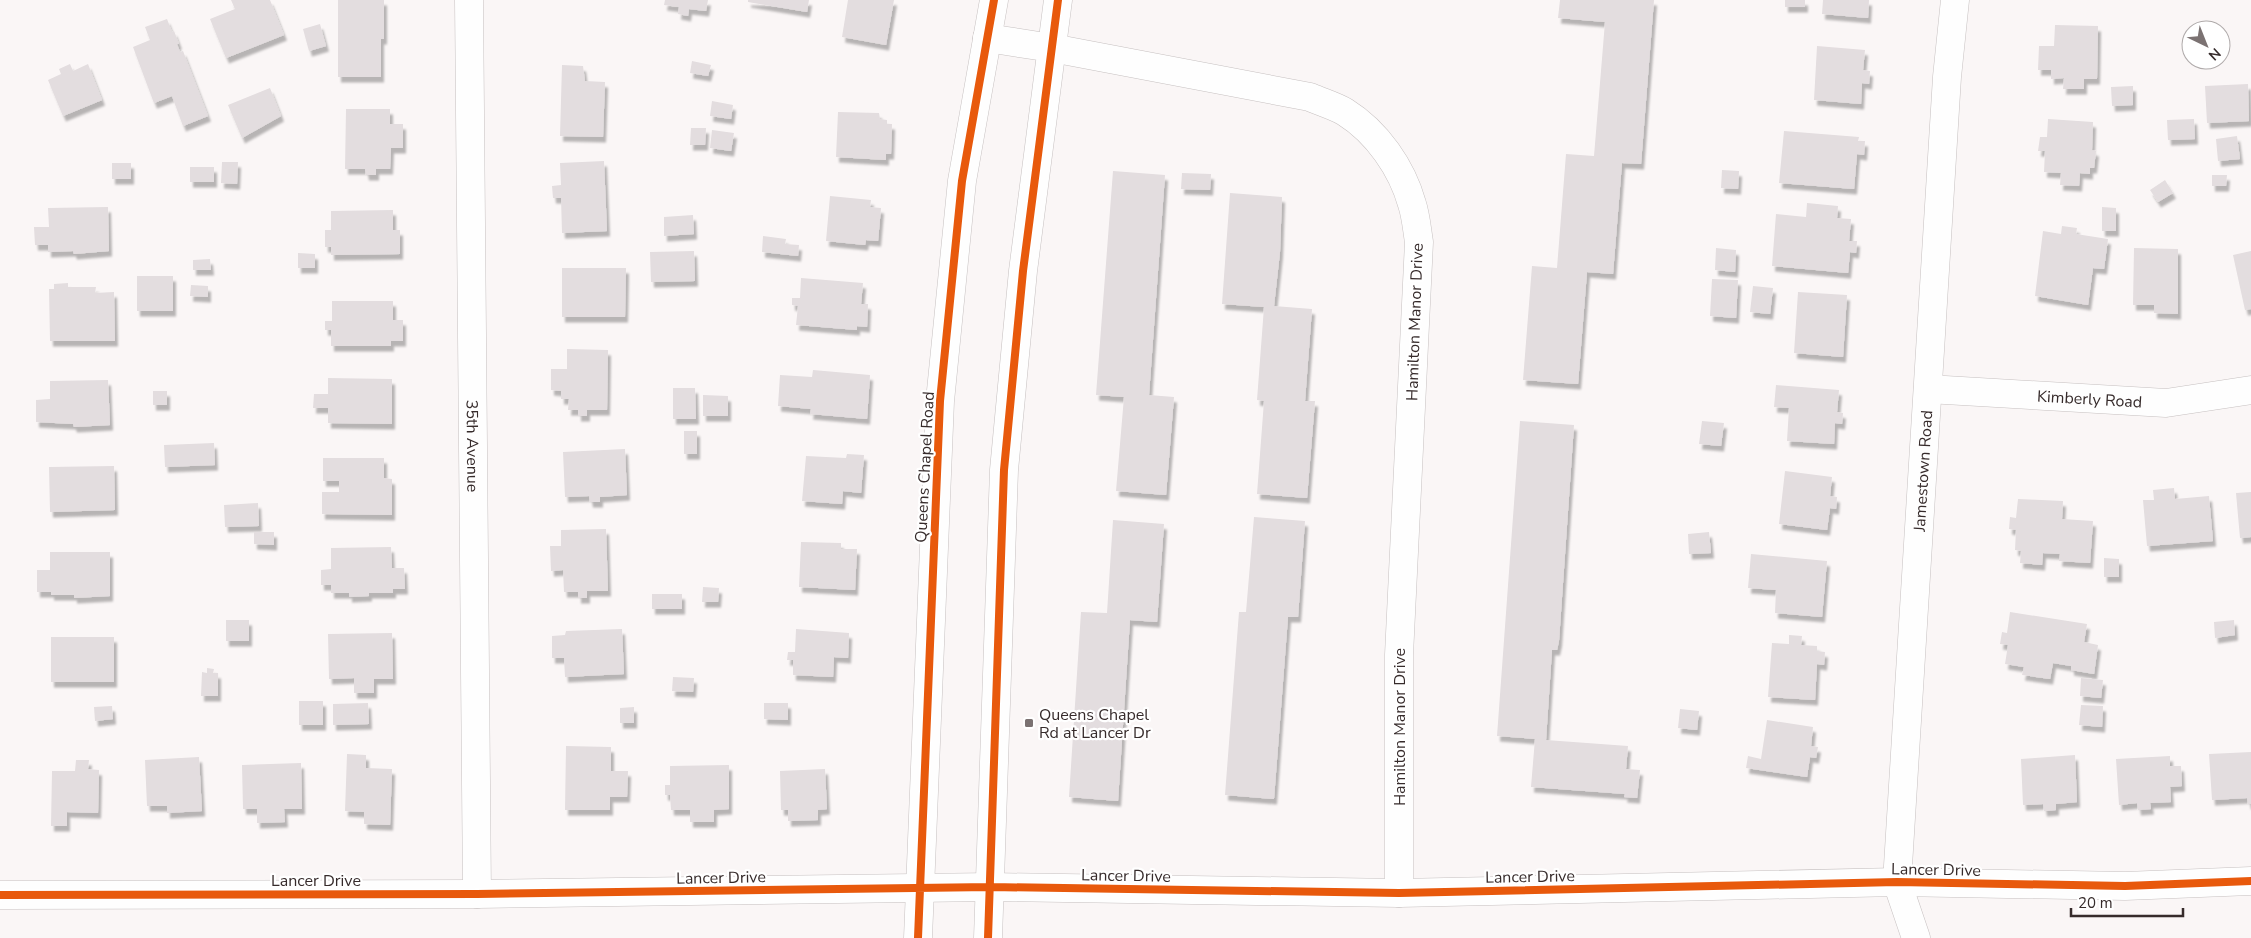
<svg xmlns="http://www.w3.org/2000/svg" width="2251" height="938" viewBox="0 0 2251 938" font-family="'Nunito Sans',sans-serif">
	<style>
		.building { fill: #e3dddf; filter: url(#shadow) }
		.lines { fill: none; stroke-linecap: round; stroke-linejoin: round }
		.street-casing { stroke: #c6c0c0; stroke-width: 29 }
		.primary-casing { stroke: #c6c0c0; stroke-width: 29 }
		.street { stroke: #fefefe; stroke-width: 28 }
		.primary { stroke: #fefefe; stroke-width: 28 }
		.cycleway-casing { stroke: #fff; stroke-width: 11 }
		.cycleway { stroke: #e8590c; stroke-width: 8 }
		.poi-dot { fill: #7b7272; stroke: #fff; stroke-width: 2 }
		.labels { text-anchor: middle; stroke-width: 4.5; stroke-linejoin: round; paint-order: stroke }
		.street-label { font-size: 16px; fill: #362b2b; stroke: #fff }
		.poi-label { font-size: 16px; fill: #362b2b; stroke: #fff; text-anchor: start }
	</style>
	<defs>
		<filter id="shadow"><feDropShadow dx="3" dy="5.5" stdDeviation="1" flood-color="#0004"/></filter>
	</defs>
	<rect width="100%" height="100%" fill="#faf6f6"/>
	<path class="building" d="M231,0h39l14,35 -58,23 -16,-39 25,-10z
		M338,0h46v39h-3v38h-43z
		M665,0h43l-2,11 -17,-2 -1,7 -10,-2 1,-7 -15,-2z
		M748,0h61l-2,12 -59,-10z
		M848,0h46l-8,45 -44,-8z
		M1560,0h94l-13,164 -19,-1 -9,111 -26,-2 -9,112 -55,-4 9,-114 25,2 9,-114 28,2 11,-134 -47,-4z
		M1785,0h20v7h-20z
		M1823,0h46l-1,18 -46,-4z
		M167,19l5,13 2,-1 5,13h-2l3,8 3,-1 25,65 -25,10 -11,-30 -18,7 -21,-56 17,-7 -5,-13z
		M320,24l6,22 -17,5 -6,-22z
		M2055,25l43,1 -1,53h-13v10h-21l1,-11 -13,1v-9h-13l1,-24h15z
		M1817,46l48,4 -2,20 7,1 -1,13 -7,-1 -1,21 -47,-4z
		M692,61l19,4 -3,11 -18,-3z
		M70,64l3,7 15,-7 14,36 -39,16 -15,-36 13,-6 -2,-5z
		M562,65l21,1 2,15 20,1 -2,55 -43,-1z
		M2248,84l1,37 -42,2 -2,-37z
		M2133,86v19l-21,1 -1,-19z
		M270,88l11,28 -39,22 -14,-33z
		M712,101l21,4 -2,14 -21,-3z
		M346,109h44v15h13v24h-12l-1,21h-14v6h-10l-1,-6h-20z
		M838,112l41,1 1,6 7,1v4h5l-1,30h-5v6l-50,-3z
		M2048,119l45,3 -1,28 4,1 -2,17h-4v6l-10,-1 -1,13 -19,-1 1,-12 -17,-1 1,-21h-7l2,-14h7z
		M2194,119l1,20 -27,1 -1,-20z
		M691,128h15l-1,17h-15z
		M712,130l22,3 -3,18 -21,-3z
		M1784,131l75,6 -1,4h7l-1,14 -7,-1 -3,35 -75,-6z
		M2237,136l3,23 -22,2 -2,-22z
		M604,161l3,70 -45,2 -1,-35h-8l-1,-12 9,-1 -1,-22z
		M222,162h16l-1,22 -16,-1z
		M112,163h19v16h-19z
		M190,167h24v15h-24z
		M1722,170l17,1 -1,18 -17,-1z
		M1113,171l52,4 -16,220 25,2 -8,98 -50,-4 8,-94 -28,-2z
		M1182,173l29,1 -1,16 -29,-1z
		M2212,175h15l-1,11h-14z
		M2165,180l8,13 -15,9 -8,-12z
		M1230,193l52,4 -2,55 -6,54 38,3 -7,92h10l-8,97 -50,-4 7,-93 -7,-1 7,-93 -42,-3z
		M830,196l41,4 -1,7 11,1 -3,33 -12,-1 -1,5 -39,-4z
		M1807,203l31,3 -1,12 14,1 -2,22h8l-1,12 -6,-1 -2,21 -76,-7 4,-52 30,3z
		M108,207l1,44 -35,3 -1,-3 -25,1v-7h-13l-1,-18h15l-1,-19z
		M2102,207l14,1v23h-14z
		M393,210v20h7v24l-69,1v-8h-6v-17h6v-19z
		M693,215l1,19 -30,2v-19z
		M2062,226l15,2 -1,6 32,5 -4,30 -11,-1 -5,37 -53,-9 8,-65 18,3z
		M763,236l23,3 -1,5 14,1 -1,11 -36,-4z
		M1716,248l20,2 -1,22 -20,-2z
		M2134,248l44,1v65l-24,-1v-8h-21z
		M694,251l1,30 -44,1 -1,-30z
		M2251,251v58l-6,1 -12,-55z
		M298,253l17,1v14h-17z
		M210,259l1,11h-18v-10z
		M562,268h64l-1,49h-63z
		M137,276h36v35h-36z
		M801,278l62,5 -2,21h7l-1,23 -10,-1v4l-61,-5 2,-19 -6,-1v-7h8z
		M1712,279l26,1 -2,38 -26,-2z
		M68,283v4h28l-1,6 19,-1 1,49h-65l-1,-52h5v-5z
		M191,285l17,1v11l-18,-1z
		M1753,286l20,2 -3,26 -20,-2z
		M1798,292l49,3 -4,62 -49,-4z
		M332,301h61v19h10v21h-12v5h-60v-16h-6v-9h7z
		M567,349l41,1 -1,60h-20v6h-9v-6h-10l1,-11h-8v-8l-10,-1v-21h16z
		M813,370l57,5 -3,44 -57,-5 1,-5 -33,-3 2,-31 32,2z
		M328,378l64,1v45l-64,-1v-15h-15l1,-14h14z
		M108,380l2,45 -36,2 -1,-3 -37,-2v-22l14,-1v-18z
		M1776,385l63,5 -2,22 6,1 -1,11 -7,-1 -1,21 -47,-3 2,-33 -15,-1z
		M673,388h22l1,31h-23z
		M153,391h14v14h-14z
		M703,395l25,1v20h-25z
		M1520,421l54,4 -15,216 -2,9h-5l-6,90 82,6 -2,23 14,1 -3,28 -13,-1 1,-3 -94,-7 4,-48 -38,-3z
		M1702,421l22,2 -3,23 -22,-2z
		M684,431h13v23h-13z
		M214,443l1,22 -50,2 -1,-22z
		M625,449l2,46 -27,2v5h-10l-1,-6 -24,1 -2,-45z
		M847,454l17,1 -3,38 -18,-2 -1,13 -40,-3 4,-45 40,2z
		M323,458h61v20l8,1v36l-70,-1v-22h17v-11h-16z
		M114,466l1,44 -65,2 -1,-45z
		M1785,471l47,6 -2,19 7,1 -1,12 -6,-1 -3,22 -48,-6z
		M2174,488l1,11 34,-3 4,45 -66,5 -4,-46h11l-1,-10z
		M2251,492v45l-11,1 -4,-45z
		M2018,499l45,2 -1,18 31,2 -3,42 -31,-2 1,-7 -17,-1 -1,12 -22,-2 1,-12 -6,-1 1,-20 -7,-1 1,-12 6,1z
		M258,503l1,23 -34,1 -1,-22z
		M1254,517l51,4 -7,96h-10l-14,182 -49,-4 14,-183h7z
		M1113,520l51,4 -7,98 -27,-2 -12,181 -49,-4 12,-185 26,1z
		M606,529l2,62h-21v7h-9v-6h-14l-1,-22 -12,1 -1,-25h11v-16z
		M254,532h20v13l-20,-1z
		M1709,532l2,21 -22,1 -1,-20z
		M801,542l40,1v6h16l-2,41 -56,-3z
		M391,547l1,21h12l1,21h-12v4h-24v3l-20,1v-4h-18v-8h-10v-15l10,-1v-21z
		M50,552h60v44l-36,2v-3h-23v-3h-14v-22h13z
		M1751,554l76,7 -5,56 -47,-4 1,-23 -28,-2z
		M2104,558l15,1v18h-15z
		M703,587l16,1 -1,14h-16z
		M652,594h30v15h-30z
		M2010,612l77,12 -3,18 14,3 -4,29 -23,-4v-4l-18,-3 -3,16 -28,-4 2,-8 -19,-3 3,-19 -8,-1 2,-12 5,1z
		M226,620h23v21h-23z
		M2234,620l1,15 -20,3 -1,-16z
		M622,629l2,45 -59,3 -1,-19h-12v-22l13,-1 1,-4z
		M796,629l53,4 -1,25 -14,-1 -1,20 -40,-2v-15h-6l1,-8h7z
		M392,633l1,46h-19v14h-20v-15l-25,1 -1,-45z
		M1789,635l13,1 -1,9 16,1v5l8,1 -1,13 -7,-1 -2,36 -47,-3 4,-54 17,1z
		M51,637h63v45h-63z
		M207,668l7,1 -1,4h5v23h-17l1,-24 5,1z
		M673,677l21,1 -1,14 -21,-1z
		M2081,678l22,2 -2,18 -21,-2z
		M299,701h24v24h-24z
		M368,703l1,21 -36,1v-21z
		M764,703h24v17l-24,-1z
		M2081,705l22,1 -1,21 -23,-2z
		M112,706l1,13 -18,2 -1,-14z
		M634,707v16h-14v-15z
		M1680,709l19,2 -2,19 -19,-2z
		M1767,720l46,7 -2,19 7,1 -2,11 -6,-1 -3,20 -61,-9 2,-12 13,3z
		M566,746l45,1v24h17l-1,26h-17v13h-45z
		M2251,752v52h-3l-1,-6 -35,2 -3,-46z
		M347,754l19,1v13l26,1 -2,56 -26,-1v-12l-19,-1z
		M2075,755l2,47 -21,2v6l-12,1 -1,-7 -20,1 -2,-46z
		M2170,756v10h11l1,20 -12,1 1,15 -21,1 1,6 -13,1 -1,-7 -18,2 -3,-46z
		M199,757l3,54 -35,2v-7h-20l-2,-46z
		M76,760h13l-1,9 11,1 -1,43 -31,-1v14h-16l1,-55h23z
		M301,763l1,46h-18l1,13 -28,1v-14h-14l-1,-44z
		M729,765v44l-15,1v12h-24v-12h-19l-1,-15h-5v-10h5v-19z
		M825,769l2,40 -9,1v10l-30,1v-11h-7l-1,-39z"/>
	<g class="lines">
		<g class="street-casing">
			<g id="street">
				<path id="s1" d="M469,0l8,894"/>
				<path d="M987,38l65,10 258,49c11,5 25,9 35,15 32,20 57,56 67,92 4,12 5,26 7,38l-20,413v238"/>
				<path id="s2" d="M1928,389l238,14 85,-13"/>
				<path d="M0,895l477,-1 514,-7 408,6 498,-11 228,4 126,-5"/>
				<path id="s3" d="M1916,938l-19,-56 50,-805 8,-77"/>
			</g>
		</g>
		<g class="primary-casing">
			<path id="primary" d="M918,938l22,-537 22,-220 32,-181
				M988,938l16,-468 19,-199 35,-271"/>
		</g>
		<use href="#street" class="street"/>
		<use href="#primary" class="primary"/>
		<g class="cycleway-casing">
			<path id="cycleway" d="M0,895l477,-1 514,-7 408,6 498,-11 228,4 126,-5
				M918,938l22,-537 22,-220 32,-181
				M988,938l16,-468 19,-199 35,-271"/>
		</g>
		<use href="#cycleway" class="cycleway"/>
	</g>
	<rect class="poi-dot" x="1024" y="718" width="10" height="10" rx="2.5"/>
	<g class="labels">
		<g class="street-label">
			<text transform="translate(1414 322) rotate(-88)" y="6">Hamilton Manor Drive</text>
			<text dy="6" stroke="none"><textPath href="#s2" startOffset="162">Kimberly Road</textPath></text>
			<text dy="6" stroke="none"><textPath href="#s1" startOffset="446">35th Avenue</textPath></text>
			<text transform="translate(924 467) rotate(-87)" y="6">Queens Chapel Road</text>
			<text dy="6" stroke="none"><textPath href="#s3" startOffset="471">Jamestown Road</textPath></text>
			<text transform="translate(1399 727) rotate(-90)" y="6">Hamilton Manor Drive</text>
			<text transform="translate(1936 869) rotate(1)" y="6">Lancer Drive</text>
			<text transform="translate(1126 875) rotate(1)" y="6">Lancer Drive</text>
			<text transform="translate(1530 876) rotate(-1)" y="6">Lancer Drive</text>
			<text transform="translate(721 877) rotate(-1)" y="6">Lancer Drive</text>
			<text x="316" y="886">Lancer Drive</text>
		</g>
		<g class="poi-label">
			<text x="1039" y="720">Queens Chapel<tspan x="1039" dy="18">Rd at Lancer Dr</tspan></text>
		</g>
	</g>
	<g transform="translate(2206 45) rotate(137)"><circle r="24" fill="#ffffff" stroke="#afaaaa"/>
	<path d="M0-4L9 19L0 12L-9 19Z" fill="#7b7272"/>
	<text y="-8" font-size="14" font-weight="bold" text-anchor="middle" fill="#362b2b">N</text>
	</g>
	<path d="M2071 908v8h112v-8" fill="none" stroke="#362b2b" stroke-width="2.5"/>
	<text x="2078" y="908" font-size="15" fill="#362b2b" stroke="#ffffff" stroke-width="4" paint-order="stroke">20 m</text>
</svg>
